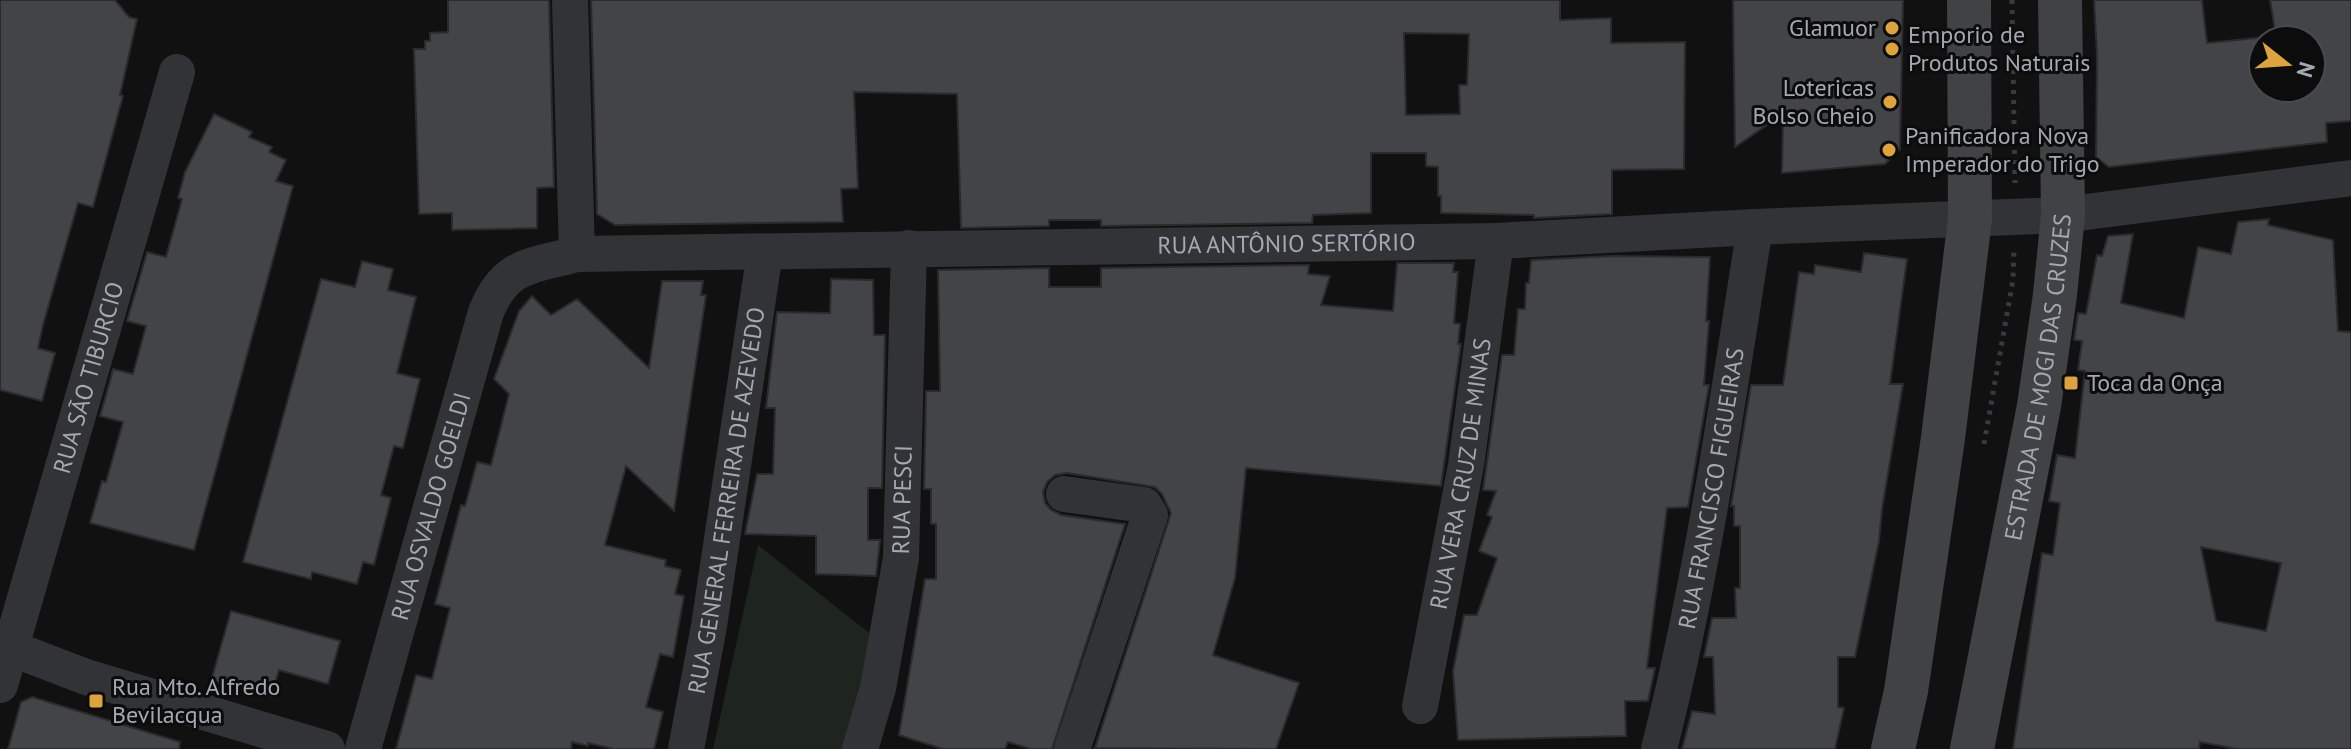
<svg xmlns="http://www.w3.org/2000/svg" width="2351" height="749" viewBox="0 0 2351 749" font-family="'PT Sans',sans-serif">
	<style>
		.green { fill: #1e241e }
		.building { fill: #434447; stroke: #2b2b2e; stroke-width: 2; fill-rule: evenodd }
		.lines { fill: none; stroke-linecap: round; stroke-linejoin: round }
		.path { stroke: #383a3e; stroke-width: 5; stroke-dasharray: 4 6; stroke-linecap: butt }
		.minor { stroke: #323337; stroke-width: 36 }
		.secondary { stroke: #414246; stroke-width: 44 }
		.poi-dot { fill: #dda33e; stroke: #0c0c0d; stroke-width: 3 }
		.labels { text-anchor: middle; stroke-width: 6; stroke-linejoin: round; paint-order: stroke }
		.poi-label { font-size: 24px; fill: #a4a8b1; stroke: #0c0c0d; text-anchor: start }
		.street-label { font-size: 24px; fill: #a4a8b1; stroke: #0c0c0d }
	</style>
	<rect width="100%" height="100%" fill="#111112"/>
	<path class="green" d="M758,545l120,95 -33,109h-132z"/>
	<path class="building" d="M0,0h115l14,17 8,2 -17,76 3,1 -30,111 -15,-4 -35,122 -5,23 17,5 -13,48 -42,-11z
		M448,0h101l5,187 -17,1v40l-85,2v-17l-33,1 -5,-165h11v-8h5v-8l18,-1z
		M591,0h969v20l51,-2v25l74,-1 -1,127 -72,1v44l-78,4v-3l-93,-2v-17h-3v-29l-12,-1v-13h-55v60l-58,2 -1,8 -211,3v-6h-52v6l-88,2 -4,-134 -103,-2 4,96 -17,1 2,33 -228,3 -18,-11zM1404,33l65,1 -2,51h-8l1,29 -54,1z
		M1733,0h170l-3,149 -15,15 -103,9 1,-59 -48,33z
		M2094,0h108l5,43 69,-7 -6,-36h81v121l-25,2 1,19 -218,25 -13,-10 1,-102zM2263,40h48v48h-48z
		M214,114l38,18 -3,5 23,10 -3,5 17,8 -10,21 17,5 -99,364 -104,-27 12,-42 4,1 17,-60 -23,-6 10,-35 3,-12 20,5 13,-48 -19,-5 20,-69 19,5 16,-58 -4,-1 7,-26z
		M2269,219l-1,6 65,15 5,91 13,1v417h-114l-37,-7 -1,7h-186l29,-196 11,2 7,-52 -11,-2 8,-46 18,3 10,-87 -7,-1 4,-29 -8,-1 4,-27 8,1 11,-59 5,1 6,-20 25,-2 -12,69 63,15 14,-71 33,7 7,-32zM2201,547l80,16 -15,68 -50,-10z
		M1864,253l43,6 -17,125h13l-21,125 -3,32 -24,116h-17v50l6,1 -9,41h-153l10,-38 23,3 -2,-57h-9l8,-39h24l-1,-30h5v-62h-6v-20h-3l20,-121h32l16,-113 15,2 1,-9 46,7z
		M1612,256l98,1 -4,64h3l-5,64h5l-21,122 -21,1 -20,160h8l-7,33h-23l1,35 -168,4 -5,-69 11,-56h13l20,-57 -18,-7 13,-34 -5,-2 9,-24 -13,-1 19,-135h12l4,-46h7l1,-26h3l2,-23z
		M362,261l31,8 -5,21 28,7 -19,76 23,6 -17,69 -9,-2 -13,49 10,3 -17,67 -11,-3 -6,22 -45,-12 -1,7 -68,-17 78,-283 34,8z
		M1397,263h57l-1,9h5l-4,51 6,1 -2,20h3l-20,142 -195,-18 -11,110 -22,77 86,28 -23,66 -181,-1 76,-235 -9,-19 -7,-7 -88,-14 -12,2 -8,7 -4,10 2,11 6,7 10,5 64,9 -73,225h-21l-23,-7 -3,7h-62l-44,-14 26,-156h11v-55h-5v-35h-7l2,-98h14l-2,-121 111,-2v19h52v-19l208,-3 -1,9 22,2 -9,29 72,6z
		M831,279l42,1 1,55h11l-3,153h-14v52h12l-4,36 -60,-2v-38l-71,-2 12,-60h16l2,-66h-9l11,-96 53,1z
		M662,281h41l-2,14h5l-32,216 -48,-45 -21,79 61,15 -1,6 16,4 -6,24 9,2 -11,61 -13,-3 -14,53 17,5 -9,37h-40l-26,-6v3l-16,-4 -1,7h-175l20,-74 16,4 18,-71 -15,-4 26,-99 4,1 12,-44 14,3 18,-71 -15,-15 25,-68 13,-15 19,19 26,-16 72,69z
		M231,611l109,30 -12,43 -49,-14 -8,27 -60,-16z
		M32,697l148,45 -1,7h-171l13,-47z"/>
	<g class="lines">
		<path class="path" d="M2012,0l3,183
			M1984,444l29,-164 1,-31"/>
		<g class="minor">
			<path d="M570,0l7,254"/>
			<path d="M1064,494l80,11 6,10 -78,234"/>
			<path d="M0,644l86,33 241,72"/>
			<path id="s1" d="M0,685l177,-613"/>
			<path id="s2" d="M1420,706l46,-241 30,-224"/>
			<path id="s3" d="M363,749l123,-437c20,-49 45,-45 91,-58l919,-13 259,-14 308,-12 288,-37"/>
			<path id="s4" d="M686,749l23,-123 56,-374"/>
			<path id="s5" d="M860,749l18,-61 23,-130 8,-310"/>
			<path id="s6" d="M1659,749c44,-172 68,-347 96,-522"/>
		</g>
		<g class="secondary">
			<path d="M1893,749l13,-58 37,-253 27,-219 -1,-219"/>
			<path id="s7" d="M1972,749l67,-343 16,-111 8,-80 -3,-215"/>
		</g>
	</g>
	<g class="poi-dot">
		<circle cx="1892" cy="28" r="8"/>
		<circle cx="1892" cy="49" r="8"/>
		<circle cx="1890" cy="102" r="8"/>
		<circle cx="1889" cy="150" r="8"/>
		<rect x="2063" y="375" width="16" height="16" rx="4"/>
		<rect x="88" y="693" width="16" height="16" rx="4"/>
	</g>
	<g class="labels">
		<g class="poi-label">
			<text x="1876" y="36" text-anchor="end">Glamuor</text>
			<text x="1908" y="43">Emporio de<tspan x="1908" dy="28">Produtos Naturais</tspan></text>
			<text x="1874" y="96" text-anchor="end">Lotericas<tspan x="1874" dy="28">Bolso Cheio</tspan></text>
			<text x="1905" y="144">Panificadora Nova<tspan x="1905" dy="28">Imperador do Trigo</tspan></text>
			<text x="2087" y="391">Toca da Onça</text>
			<text x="112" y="695">Rua Mto. Alfredo<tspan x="112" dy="28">Bevilacqua</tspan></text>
		</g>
		<g class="street-label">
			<text dy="8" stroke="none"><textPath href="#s3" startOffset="1278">RUA ANTÔNIO SERTÓRIO</textPath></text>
			<text dy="8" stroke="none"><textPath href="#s7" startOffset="378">ESTRADA DE MOGI DAS CRUZES</textPath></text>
			<text dy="8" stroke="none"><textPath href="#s1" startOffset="320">RUA SÃO TIBURCIO</textPath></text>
			<text dy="8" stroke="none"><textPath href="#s2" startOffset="236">RUA VERA CRUZ DE MINAS</textPath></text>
			<text dy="8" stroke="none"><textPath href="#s6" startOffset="266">RUA FRANCISCO FIGUEIRAS</textPath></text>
			<text dy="8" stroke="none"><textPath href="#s4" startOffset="252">RUA GENERAL FERREIRA DE AZEVEDO</textPath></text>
			<text dy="8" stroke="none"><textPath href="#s5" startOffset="254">RUA PESCI</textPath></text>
			<text dy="8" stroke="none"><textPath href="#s3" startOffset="252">RUA OSVALDO GOELDI</textPath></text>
		</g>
	</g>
	<g transform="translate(2287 64) rotate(107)"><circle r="38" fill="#0c0c0d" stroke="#494a4f" stroke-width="2"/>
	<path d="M0-6L14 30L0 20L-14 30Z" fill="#dda33e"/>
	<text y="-12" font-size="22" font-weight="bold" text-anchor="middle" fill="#a4a8b1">N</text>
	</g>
</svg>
